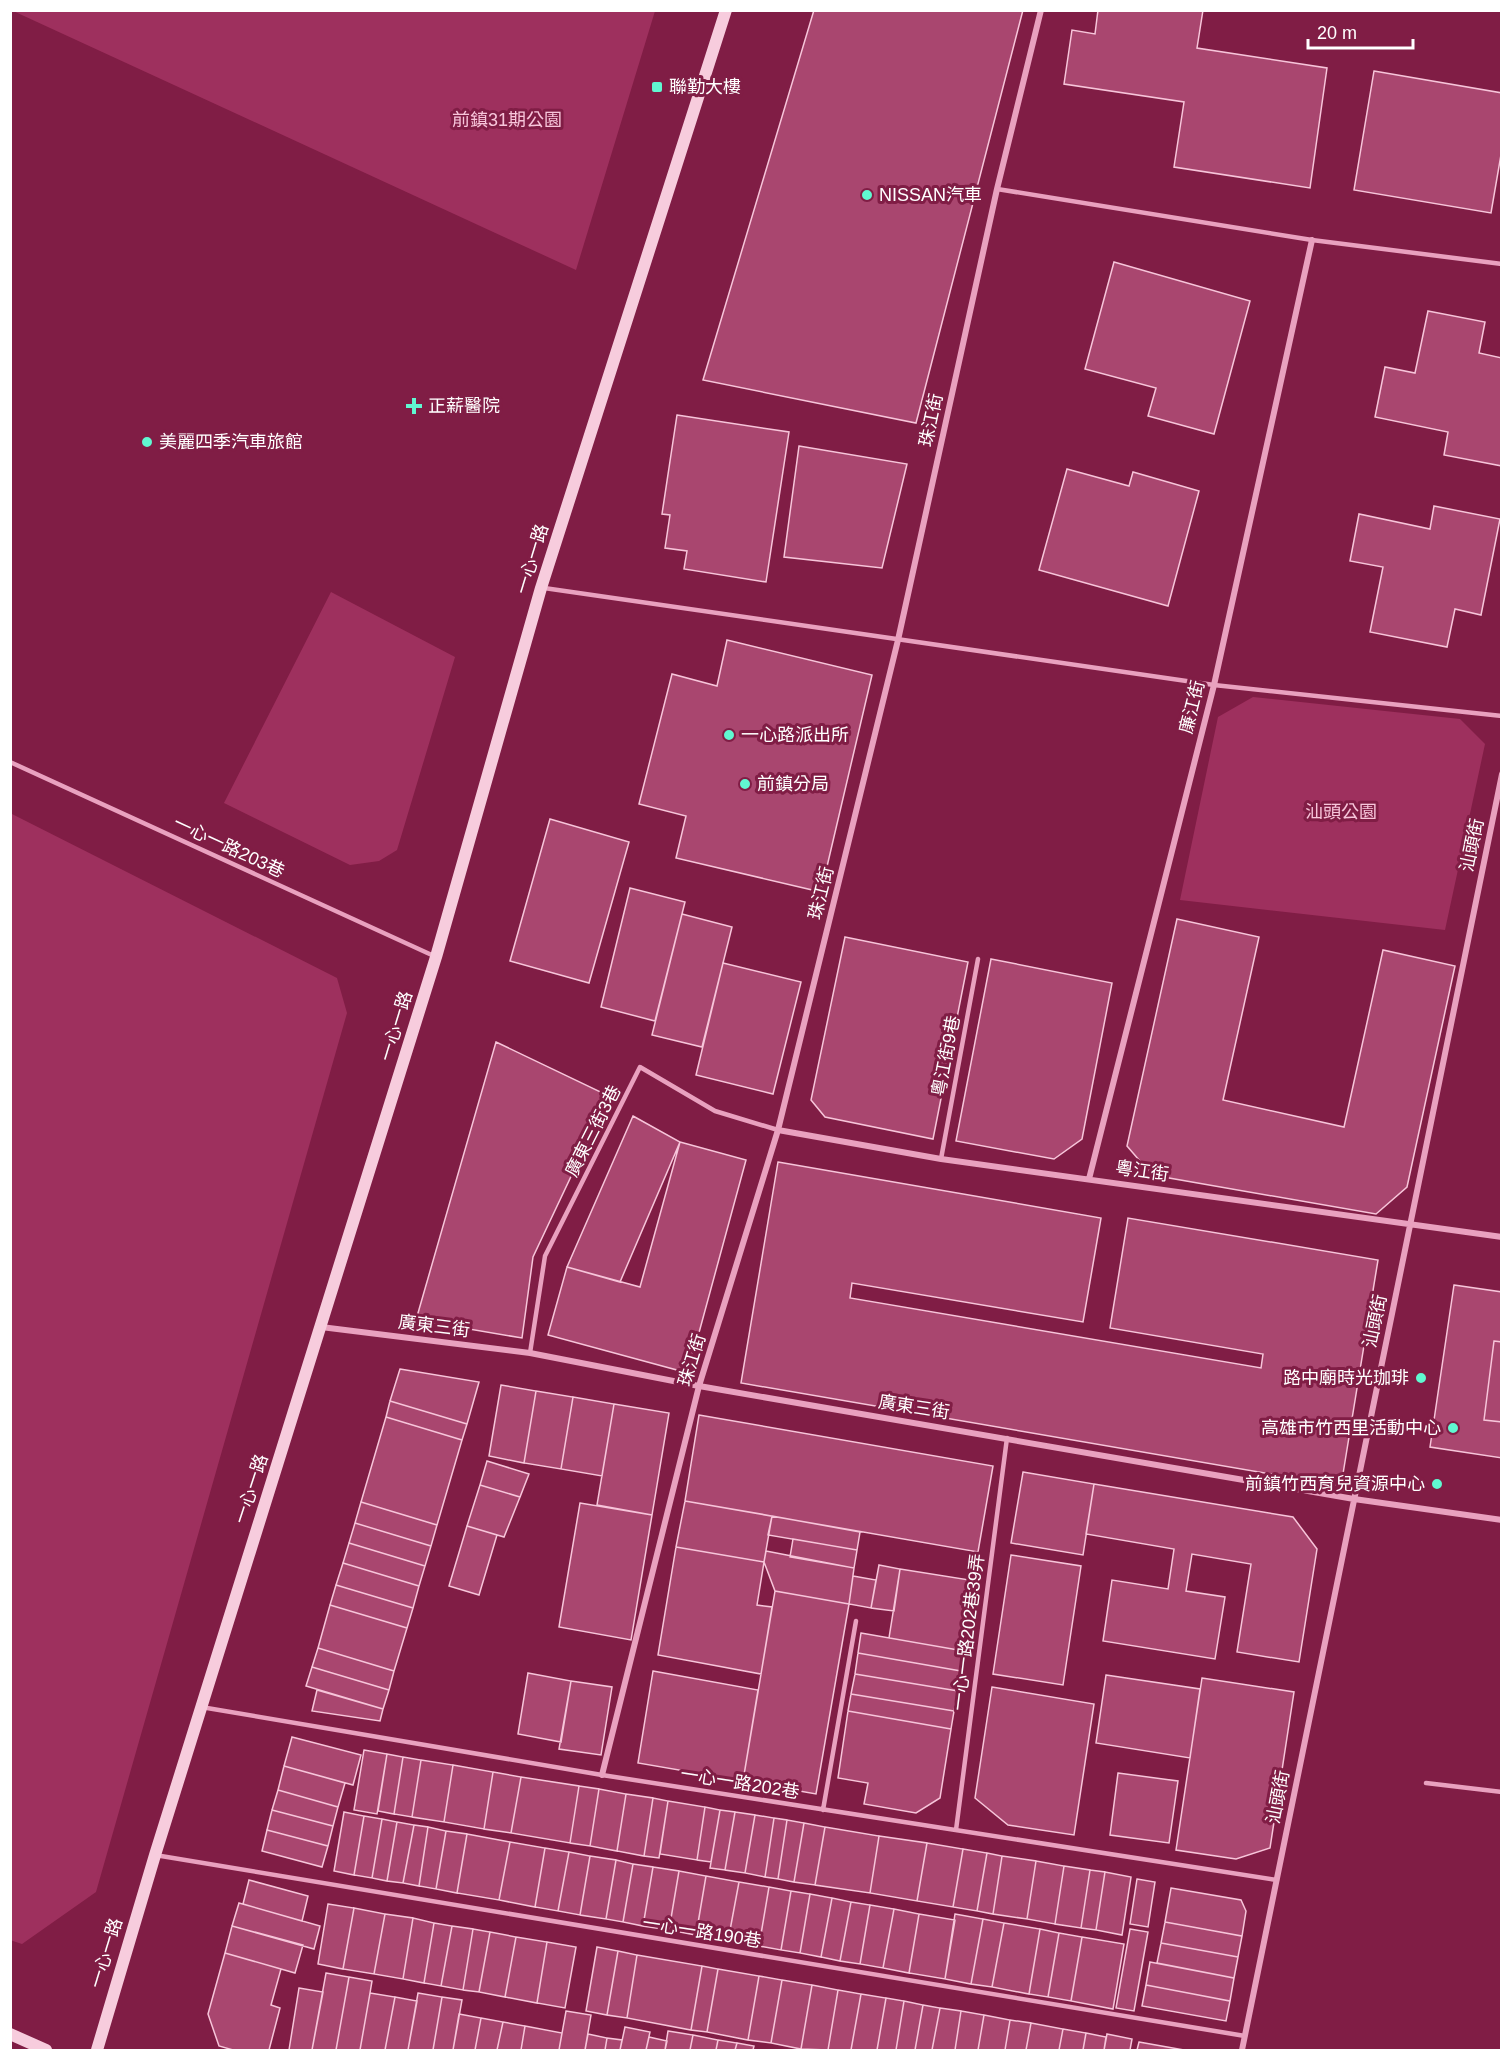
<svg xmlns="http://www.w3.org/2000/svg" width="1512" height="2061" viewBox="0 0 1512 2061" font-family="Arial,'Noto Sans TC',sans-serif">
	<style>
		.green { fill: #9e305e }
		.building { fill: #a9466f; stroke: #f7c5da; stroke-width: 1.5 }
		.lines { fill: none; stroke-linecap: round; stroke-linejoin: round }
		.lane { stroke: #e9a1bf; stroke-width: 4.5 }
		.street { stroke: #e9a1bf; stroke-width: 6 }
		.secondary { stroke: #f7ccdd; stroke-width: 12 }
		.poi-dot { fill: #60f8d1; stroke: #801d45; stroke-width: 2 }
		.labels { text-anchor: middle; stroke-width: 6; stroke-linejoin: round; paint-order: stroke }
		.poi-label { font-size: 18px; fill: #fff; stroke: #801d45; text-anchor: start }
		.park-label { font-size: 18px; fill: #f7c5da; stroke: #801d45 }
		.street-label { font-size: 18px; fill: #fff; stroke: #801d45 }
	</style>
	<rect width="100%" height="100%" fill="#801d45"/>
	<path class="green" d="M11,10h644v1l-79,259z
		M331,592l124,65 -58,193 -18,11 -29,4 -126,-62z
		M1253,697l207,22 25,25 -40,186 -265,-30 38,-183z
		M10,813l327,165 10,35 -251,879 -74,52 -12,-4z"/>
	<path class="building" d="M814,10h209l-107,413 -213,-43z
		M1098,10h105l-6,38 130,20 -17,120 -136,-21 10,-65 -120,-18 8,-54 23,4z
		M1374,71l128,22v56l-11,64 -137,-23z
		M1114,262l136,39 -36,133 -66,-18 8,-28 -71,-19z
		M1428,311l57,11 -6,31 23,5v108l-58,-11 4,-23 -73,-15 10,-50 30,6z
		M677,415l112,17 -23,150 -82,-13 3,-18 -22,-3 5,-33 -8,-1z
		M799,446l108,18 -25,104 -98,-11z
		M1067,469l62,17 4,-14 66,19 -31,115 -129,-36z
		M1434,506l66,13 -19,96 -26,-6 -8,38 -77,-15 13,-65 -33,-6 9,-47 71,15z
		M727,640l145,35 -51,217 -145,-34 10,-42 -47,-12 33,-130 45,12z
		M550,819l79,23 -40,141 -79,-22z
		M630,888l55,14 -30,119 -54,-14z
		M682,914l50,13 -30,120 -50,-12z
		M1177,919l82,18 -36,163 121,27 39,-177 72,16 -48,221 -31,27 -224,-39 -25,-29z
		M845,937l123,25 -35,177 -108,-22 -14,-17z
		M991,959l121,24 -30,156 -28,20 -98,-18z
		M723,963l78,19 -28,112 -77,-19z
		M496,1042l113,54 -76,161 -11,81 -106,-18z
		M633,1116l47,26 -60,140 -53,-15z
		M680,1142l66,18 -58,213 -140,-38 19,-68 73,20z
		M778,1162l323,56 -18,104 -231,-39 -2,15 411,70 2,-14 -153,-26 18,-110 250,42 -37,226 -600,-103z
		M1454,1285l48,7v50l-8,-1 -10,79 18,2v36l-72,-11z
		M1494,1341l8,1v80l-18,-2z
		M400,1369l79,13 -12,42 -77,-23z
		M501,1385l35,6 -12,72 -35,-7z
		M536,1391l37,6 -12,72 -37,-6z
		M573,1397l41,7 -12,72 -41,-7z
		M390,1401l77,23 -5,16 -76,-23z
		M614,1404l55,9 -17,102 -55,-10z
		M699,1415l294,51 -15,86 -293,-51z
		M386,1417l76,23 -25,85 -76,-23z
		M487,1461l42,13 -9,23 -40,-12z
		M1023,1472l71,12 -11,71 -72,-12z
		M1094,1484l199,33 24,32 -18,113 -62,-10 14,-88 -59,-10 -6,37 39,6 -10,62 -112,-18 9,-61 56,9 6,-40 -88,-15z
		M480,1485l40,12 -16,40 -37,-11z
		M685,1501l87,15 -8,46 -88,-15z
		M361,1502l76,23 -6,21 -76,-23z
		M580,1503l72,12 -21,125 -72,-13z
		M772,1516l88,16 -3,18 -89,-15z
		M355,1523l76,23 -6,20 -76,-23z
		M467,1526l30,9 -18,60 -30,-9z
		M793,1539l64,11 -3,18 -64,-11z
		M349,1543l76,23 -6,20 -76,-23z
		M676,1547l88,15 -7,43 15,2 -11,67 -103,-19z
		M766,1551l88,17 -5,36 -74,-13 -11,-29z
		M1011,1555l70,11 -18,119 -70,-11z
		M343,1563l76,23 -6,22 -77,-23z
		M879,1565l21,4 -6,42 -23,-3z
		M900,1569l76,12 -12,70 -75,-13z
		M853,1576l23,4 -5,28 -22,-4z
		M336,1585l77,23 -6,20 -77,-23z
		M775,1591l74,13 -33,190 -73,-13z
		M330,1605l77,23 -13,43 -76,-23z
		M861,1633l103,18 -3,20 -103,-18z
		M318,1648l76,23 -5,19 -77,-23z
		M858,1653l103,18 -3,20 -103,-17z
		M312,1667l77,23 -6,19 -77,-23z
		M653,1671l105,19 -15,91 -105,-18z
		M528,1673l43,8 -10,61 -43,-8z
		M855,1674l103,17 -4,20 -103,-17z
		M1106,1675l94,14 -10,69 -94,-15z
		M1202,1678l92,14 -24,156 -34,11 -60,-9z
		M571,1681l41,6 -11,68 -42,-6z
		M992,1687l102,17 -20,131 -66,-10 -33,-27z
		M317,1690l66,19 -3,12 -68,-10z
		M851,1694l103,17 -3,18 -103,-18z
		M848,1711l103,18 -11,69 -24,15 -52,-9 4,-21 -30,-5z
		M292,1737l69,18 -8,30 -69,-19z
		M364,1750l23,4 -10,60 -23,-4z
		M387,1754l16,3 -9,57 -16,-3z
		M403,1757l18,3 -9,57 -18,-3z
		M421,1760l32,5 -9,57 -32,-5z
		M453,1765l40,7 -9,57 -40,-7z
		M284,1766l61,17 -7,24 -60,-17z
		M493,1772l28,5 -10,56 -27,-4z
		M1118,1773l60,8 -9,62 -59,-8z
		M521,1777l58,9 -9,57 -59,-10z
		M579,1786l20,3 -9,57 -20,-3z
		M599,1789l27,5 -9,57 -27,-5z
		M278,1790l60,17 -5,19 -61,-16z
		M626,1794l27,4 -9,58 -27,-5z
		M653,1798l15,3 -9,57 -15,-2z
		M668,1801l37,6 -8,53 -37,-6z
		M705,1807l15,3 -9,52 -14,-2z
		M272,1810l61,16 -5,20 -61,-16z
		M720,1810l15,2 -10,58 -15,-2z
		M344,1812l20,4 -10,59 -20,-4z
		M735,1812l20,3 -10,58 -20,-3z
		M755,1815l19,3 -9,59 -20,-4z
		M364,1816l18,3 -10,59 -18,-3z
		M774,1818l13,2 -9,59 -13,-2z
		M382,1819l15,3 -10,59 -15,-3z
		M787,1820l17,3 -10,59 -16,-3z
		M397,1822l17,3 -11,58 -16,-2z
		M804,1823l21,4 -10,58 -21,-3z
		M414,1825l14,2 -9,59 -16,-3z
		M428,1827l18,4 -10,58 -17,-3z
		M825,1827l54,9 -9,57 -55,-8z
		M267,1830l61,16 -6,21 -60,-16z
		M446,1831l21,3 -10,59 -21,-4z
		M467,1834l43,8 -11,58 -42,-7z
		M879,1836l48,7 -10,58 -47,-8z
		M510,1842l35,6 -10,59 -36,-7z
		M927,1843l36,6 -10,58 -36,-6z
		M545,1848l24,4 -11,59 -23,-4z
		M963,1849l24,4 -10,58 -24,-4z
		M569,1852l21,4 -10,59 -22,-4z
		M987,1853l15,3 -9,58 -16,-3z
		M590,1856l26,4 -10,59 -26,-4z
		M1002,1856l34,5 -9,58 -34,-5z
		M616,1860l17,4 -10,58 -17,-3z
		M1036,1861l28,5 -9,58 -28,-5z
		M633,1864l20,3 -10,59 -20,-4z
		M1064,1866l26,4 -9,58 -26,-4z
		M653,1867l26,4 -10,59 -26,-4z
		M1090,1870l15,2 -9,58 -15,-2z
		M679,1871l27,5 -10,59 -27,-5z
		M1105,1872l26,5 -9,58 -26,-5z
		M706,1876l33,6 -11,59 -32,-6z
		M1137,1879l18,3 -7,45 -18,-3z
		M249,1880l59,16 -6,25 -59,-17z
		M739,1882l30,5 -10,59 -31,-5z
		M769,1887l22,4 -10,59 -22,-4z
		M1171,1888l70,12 5,11 -4,25 -77,-14z
		M791,1891l19,3 -10,59 -19,-3z
		M810,1894l22,4 -11,59 -21,-4z
		M832,1898l19,4 -11,59 -19,-4z
		M851,1902l19,3 -10,59 -20,-3z
		M239,1903l81,23 -6,23 -82,-23z
		M328,1904l26,4 -11,61 -25,-5z
		M870,1905l24,4 -11,59 -23,-4z
		M354,1908l31,6 -11,60 -31,-5z
		M894,1909l25,5 -10,59 -26,-5z
		M385,1914l28,4 -10,61 -29,-5z
		M919,1914l36,6 -10,59 -36,-6z
		M955,1914l28,5 -12,65 -26,-5z
		M413,1918l21,5 -10,60 -21,-4z
		M983,1919l21,4 -12,64 -21,-3z
		M1165,1922l77,14 -4,21 -77,-14z
		M434,1923l18,3 -11,60 -17,-3z
		M1004,1923l36,6 -11,65 -37,-7z
		M232,1926l71,19 -8,28 -70,-20z
		M452,1926l21,3 -10,61 -22,-4z
		M473,1929l17,3 -11,60 -16,-2z
		M1040,1929l19,4 -11,64 -19,-3z
		M1130,1929l18,3 -14,79 -18,-3z
		M490,1932l26,5 -11,60 -26,-5z
		M1059,1933l23,4 -11,64 -23,-4z
		M516,1937l31,5 -10,61 -32,-6z
		M1082,1937l42,7 -11,65 -42,-8z
		M547,1942l29,5 -11,61 -28,-5z
		M1161,1943l77,14 -4,21 -77,-15z
		M597,1947l21,4 -11,64 -21,-4z
		M618,1951l19,4 -10,63 -20,-3z
		M225,1953l56,16 -10,36 9,3 -11,42h-36l-14,-4 -11,-32z
		M637,1955l65,11 -11,64 -64,-12z
		M1150,1962l84,16 -4,23 -84,-16z
		M702,1966l16,3 -11,63 -16,-2z
		M718,1969l41,7 -11,64 -41,-8z
		M326,1973l23,4 -13,73h-24z
		M759,1976l23,4 -11,63 -23,-3z
		M349,1977l23,4 -2,12 -10,57h-24z
		M782,1980l30,5 -11,64 -30,-6z
		M812,1985l26,5 -10,60 -27,-1z
		M1146,1985l84,16 -4,20 -84,-15z
		M299,1988l24,4 -11,58h-23z
		M838,1990l23,4 -10,56h-23z
		M370,1993l25,4 -10,53h-25z
		M418,1993l24,4 -9,53h-25z
		M861,1994l25,4 -9,52h-26z
		M395,1997l22,4 -9,49h-23z
		M442,1997l20,3 -9,50h-20z
		M886,1998l18,3 -8,49h-19z
		M904,2001l19,4 -8,45h-19z
		M923,2005l17,3 -8,42h-17z
		M940,2008l21,3 -6,39h-23z
		M566,2011l25,4 -6,35h-26z
		M961,2011l23,4 -6,35h-23z
		M459,2014l22,4 -6,32h-22z
		M984,2015l26,5 -5,30h-27z
		M481,2018l22,4 -6,28h-22z
		M1010,2020l21,3 -5,27h-21z
		M503,2022l22,4 -4,24h-24z
		M1031,2023l32,6 -4,21h-33z
		M525,2026l37,7 -3,17h-38z
		M625,2027l25,5 -4,18h-26z
		M1063,2029l23,4 -3,17h-24z
		M668,2031l25,4 -3,15h-25z
		M1086,2033l20,4 -2,13h-21z
		M588,2034l19,4 -2,12h-20z
		M1107,2034l25,5 -2,11h-26z
		M693,2035l25,5 -2,10h-26z
		M649,2037l18,4 -2,9h-19z
		M607,2038l15,2 -2,10h-15z
		M718,2040l19,3 -2,7h-19z
		M1139,2042l45,8h-47z
		M737,2043l17,3 -1,4h-18z"/>
	<g class="lines">
		<path class="lane" d="M997,189l315,51 190,24
			M544,588l670,97 288,31
			M10,762l424,194
			M941,1159l37,-200
			M530,1353l15,-97 95,-189 75,44 63,19
			M201,1707l401,68 675,105
			M1426,1783l76,9
			M823,1810l33,-189
			M956,1830l51,-392
			M155,1855l1090,181"/>
		<path class="street" d="M778,1130l163,29 561,78
			M1089,1179l125,-494 98,-445
			M321,1327l209,26 169,33 655,113 148,21
			M602,1775l97,-389 79,-256 120,-490 99,-451 44,-179
			M1242,2050l260,-1276"/>
		<path class="secondary" d="M10,2034l36,16
			M97,2050l58,-195 281,-898 105,-369 185,-578"/>
	</g>
	<g class="poi-dot">
		<rect x="651" y="81" width="12" height="12" rx="3"/>
		<circle cx="867" cy="195" r="6"/>
		<path d="M411 397h6v6h6v6h-6v6h-6v-6h-6v-6h6z"/>
		<circle cx="147" cy="442" r="6"/>
		<circle cx="729" cy="735" r="6"/>
		<circle cx="745" cy="784" r="6"/>
		<circle cx="1421" cy="1378" r="6"/>
		<circle cx="1453" cy="1428" r="6"/>
		<circle cx="1437" cy="1484" r="6"/>
	</g>
	<g class="labels">
		<g class="poi-label">
			<text x="669" y="93">聯勤大樓</text>
			<text x="879" y="201">NISSAN汽車</text>
			<text x="428" y="412">正薪醫院</text>
			<text x="159" y="448">美麗四季汽車旅館</text>
			<text x="741" y="741">一心路派出所</text>
			<text x="757" y="790">前鎮分局</text>
			<text x="1409" y="1384" text-anchor="end">路中廟時光珈琲</text>
			<text x="1441" y="1434" text-anchor="end">高雄市竹西里活動中心</text>
			<text x="1425" y="1490" text-anchor="end">前鎮竹西育兒資源中心</text>
		</g>
		<g class="park-label">
			<text x="507" y="126">前鎮31期公園</text>
			<text x="1341" y="818">汕頭公園</text>
		</g>
		<g class="street-label">
			<text transform="translate(931 420) rotate(-78)" y="6">珠江街</text>
			<text transform="translate(532 559) rotate(-73)" y="6">一心一路</text>
			<text transform="translate(1192 707) rotate(-76)" y="6">廉江街</text>
			<text transform="translate(1472 845) rotate(-78)" y="6">汕頭街</text>
			<text transform="translate(229 847) rotate(25)" y="6">一心一路203巷</text>
			<text transform="translate(821 893) rotate(-76)" y="6">珠江街</text>
			<text transform="translate(396 1026) rotate(-73)" y="6">一心一路</text>
			<text transform="translate(946 1056) rotate(-79)" y="6">粵江街9巷</text>
			<text transform="translate(593 1131) rotate(-63)" y="6">廣東三街3巷</text>
			<text transform="translate(1142 1171) rotate(8)" y="6">粵江街</text>
			<text transform="translate(1375 1321) rotate(-78)" y="6">汕頭街</text>
			<text transform="translate(434 1326) rotate(7)" y="6">廣東三街</text>
			<text transform="translate(692 1360) rotate(-73)" y="6">珠江街</text>
			<text transform="translate(914 1407) rotate(9)" y="6">廣東三街</text>
			<text transform="translate(251 1489) rotate(-72)" y="6">一心一路</text>
			<text transform="translate(968 1632) rotate(-83)" y="6">一心一路202巷39弄</text>
			<text transform="translate(740 1783) rotate(9)" y="6">一心一路202巷</text>
			<text transform="translate(1278 1797) rotate(-79)" y="6">汕頭街</text>
			<text transform="translate(702 1932) rotate(9)" y="6">一心一路190巷</text>
			<text transform="translate(106 1953) rotate(-73)" y="6">一心一路</text>
		</g>
	</g>
	<rect width="1512" height="2061" fill="none" stroke="#ffffff" stroke-width="24"/>
	<path d="M1308 39v9h105v-9" fill="none" stroke="#ffffff" stroke-width="3"/>
	<text x="1317" y="39" font-size="18" fill="#ffffff" stroke="#801d45" stroke-width="4.5" paint-order="stroke">20 m</text>
</svg>
